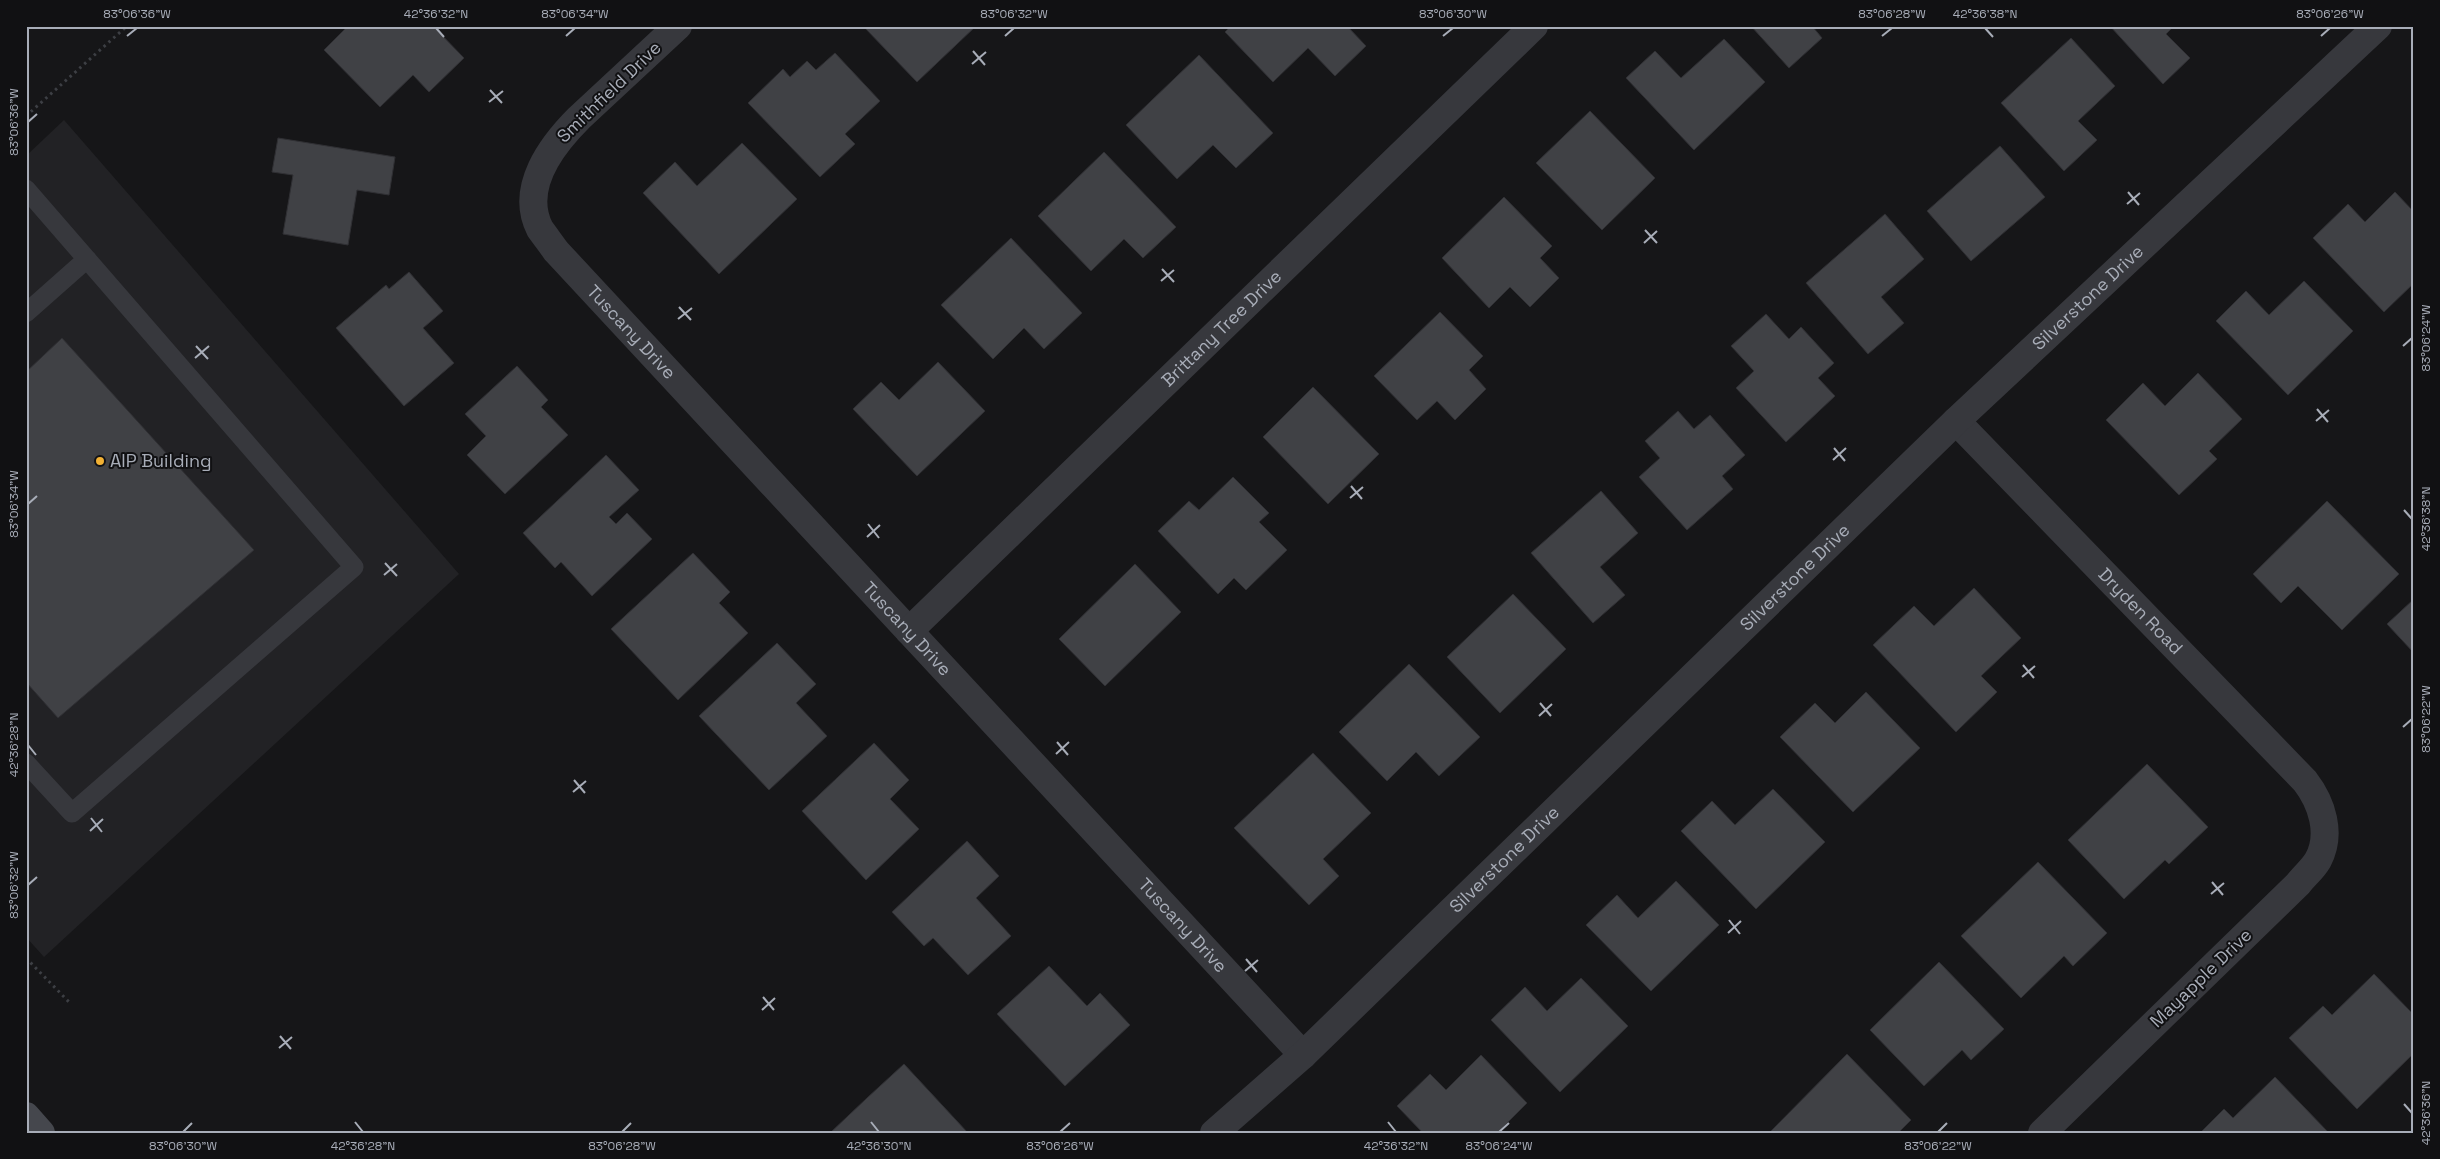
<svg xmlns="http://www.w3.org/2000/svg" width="2440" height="1159" viewBox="0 0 2440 1159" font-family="'Space Grotesk',sans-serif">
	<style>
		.built { fill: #222225 }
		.building { fill: #404145; stroke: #303034 }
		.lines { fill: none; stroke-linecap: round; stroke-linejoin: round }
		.path { stroke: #3d3f44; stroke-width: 3; stroke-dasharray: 2.5 4; stroke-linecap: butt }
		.service { stroke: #37383d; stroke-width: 19 }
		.minor { stroke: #37383d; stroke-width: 28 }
		.secondary { stroke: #45474d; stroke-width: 28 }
		.ticks { fill: none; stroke: #a8adb8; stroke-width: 2 }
		.poi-dot { fill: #f2b134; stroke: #111113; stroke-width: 2 }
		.labels { text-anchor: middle; stroke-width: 4; stroke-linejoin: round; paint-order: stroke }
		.street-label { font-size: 18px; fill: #a8adb8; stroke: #111113 }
		.poi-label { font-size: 18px; fill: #a8adb8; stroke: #111113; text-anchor: start }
		.neatline { fill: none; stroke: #a8adb8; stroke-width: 2 }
		.ticks-label { font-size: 12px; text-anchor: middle; fill: #a8adb8 }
	</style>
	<rect width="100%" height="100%" fill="#161618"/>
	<path class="built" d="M64,120l395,454 -415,383 -18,-20v-781z"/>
	<path class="building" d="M348,26h85l31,32 -35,34 -16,-17 -33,32 -56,-57z
		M863,26h113l-59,56z
		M1231,26h116l19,20 -31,30 -27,-28 -35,34 -48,-50z
		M1751,26h61l10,12 -33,30z
		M2110,26h64l-8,8 24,24 -27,26z
		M2071,38l44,48 -37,35 19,19 -33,31 -63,-68z
		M1724,39l41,43 -71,68 -68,-72 29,-27 26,27z
		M835,53l45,48 -35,33 10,10 -35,33 -72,-74 35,-34 7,8 17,-16 9,9z
		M1199,55l74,78 -37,35 -23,-23 -36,34 -51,-54z
		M1590,111l65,67 -53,52 -66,-67z
		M278,138l117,19 -6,38 -32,-5 -9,55 -65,-11 10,-59 -21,-3z
		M742,143l55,56 -78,75 -76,-81 32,-31 22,24z
		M2000,146l45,51 -74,64 -44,-50z
		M1104,152l72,75 -33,31 -19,-19 -33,32 -53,-55z
		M2395,192l19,20v55l-3,2 3,3v11l-30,29 -71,-74 35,-34 17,18z
		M1504,197l48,49 -12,12 19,20 -29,29 -20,-20 -21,21 -47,-50z
		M1885,214l39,45 -43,38 23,26 -36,31 -62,-71z
		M1011,238l71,75 -38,36 -20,-21 -31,31 -52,-54z
		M409,272l34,39 -20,17 31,35 -50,43 -68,-78 50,-43 3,4z
		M2304,281l49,50 -65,64 -72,-74 30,-30 23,24z
		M1440,312l43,44 -14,14 17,19 -31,31 -18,-19 -20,19 -43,-44z
		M1766,314l23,25 12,-12 33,36 -16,15 17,18 -49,46 -50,-54 18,-17 -23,-25z
		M62,338l192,212 -196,168 -32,-36v-310z
		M938,362l47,49 -68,65 -64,-67 28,-27 18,18z
		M517,366l31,34 -7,7 27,28 -63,59 -38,-39 19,-19 -21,-22z
		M2198,373l44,46 -33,32 8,8 -38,36 -73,-75 37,-37 22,23z
		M1313,387l66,67 -51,50 -65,-67z
		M1678,411l16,18 16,-14 35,40 -23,21 11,13 -46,41 -48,-53 21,-19 -15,-17z
		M606,455l33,35 -30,27 7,7 11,-11 25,26 -60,57 -31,-34 -6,6 -32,-35z
		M1233,477l36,36 -10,9 28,28 -41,40 -12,-12 -16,16 -60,-63 31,-30 10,9z
		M1601,491l37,42 -38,34 25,28 -32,28 -62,-70z
		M2327,501l72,73 -57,56 -44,-44 -17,17 -28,-29z
		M693,553l37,39 -11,11 29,30 -70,67 -67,-71z
		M1135,564l46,48 -76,74 -46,-47z
		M1974,588l47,50 -40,38 16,16 -41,40 -83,-87 41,-39 20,20z
		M1513,594l53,55 -66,64 -53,-56z
		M2414,599v54l-27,-29z
		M777,643l39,41 -20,19 31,33 -58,54 -70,-74z
		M1409,664l71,73 -41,39 -23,-24 -29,29 -48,-49z
		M1866,692l54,56 -67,64 -73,-75 35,-34 20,20z
		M874,743l35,37 -19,19 29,30 -53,51 -64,-69z
		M1313,753l58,60 -48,46 16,17 -30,29 -75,-77z
		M2147,764l61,63 -39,37 -4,-4 -41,39 -56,-59z
		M1773,789l52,53 -69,67 -75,-78 31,-30 23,24z
		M967,841l32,35 -23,22 35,38 -43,39 -35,-37 -9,8 -32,-34z
		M2038,862l69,71 -34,33 -9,-10 -43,42 -60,-62z
		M1676,881l43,44 -68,66 -65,-66 31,-30 21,23z
		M1939,962l65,67 -33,31 -9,-10 -38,36 -54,-56z
		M1049,966l38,40 13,-13 30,32 -65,61 -68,-72z
		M2374,974l40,41v38l-57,56 -68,-71 34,-32 9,9z
		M1581,978l47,48 -68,66 -69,-72 34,-33 22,24z
		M1847,1054l64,66 -13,13h-129z
		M1481,1055l46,48 -30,30h-74l-26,-27 33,-32 16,16z
		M904,1064l64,69h-138l37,-35z
		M2275,1077l54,56h-129l24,-24 9,9z"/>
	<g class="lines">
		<path class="path" d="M26,116l101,-90
			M26,958l44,45"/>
		<path class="service" d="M26,189l328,378 -282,246 -46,-50
			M26,313l61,-54"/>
		<g class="minor">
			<path id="s1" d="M678,26l-99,92c-27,27 -60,70 -39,111 5,7 11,15 16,22l747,804"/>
			<path id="s2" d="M1956,421l349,360c17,22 27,53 13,79 -5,9 -14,16 -20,24l-256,249"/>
			<path id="s3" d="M909,631l625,-605"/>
			<path id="s4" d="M1214,1133l89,-78 653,-634 422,-395"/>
		</g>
		<path class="secondary" d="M26,1116l15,17"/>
	</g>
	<path class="ticks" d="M436,28l8,9M1985,28l8,9M127,36l10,-8M566,36l9,-8M1005,36l9,-8M1443,36l10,-8M1882,36l10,-8M2321,36l9,-8M973,51l12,14M972,64l14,-12M490,90l12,13M489,102l14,-11M28,122l9,-8M2128,192l11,13M2127,204l13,-11M1645,230l12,13M1644,243l13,-12M1162,269l12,13M1161,281l13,-11M679,307l12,13M678,319l14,-11M196,346l12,13M2403,346l9,-8M195,358l14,-12M2317,409l11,13M2316,421l13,-11M1834,448l11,13M1833,460l13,-12M1351,486l11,13M1350,498l13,-11M28,504l9,-8M2404,510l8,9M868,524l11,14M867,537l13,-12M385,563l12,13M384,575l13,-11M2023,665l11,13M2022,677l13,-11M1540,703l11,13M1539,716l13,-12M2403,727l9,-8M1057,742l11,13M28,745l8,10M1056,754l13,-12M574,780l11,13M573,792l13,-11M91,818l11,14M90,831l13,-12M2212,882l11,13M28,885l9,-8M2211,894l13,-11M1729,920l11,14M1728,933l13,-12M1246,959l11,13M1245,971l13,-11M763,997l11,13M762,1010l13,-12M280,1036l11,13M279,1048l13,-11M2404,1104l8,9M355,1122l8,10M871,1122l8,10M1388,1122l8,10M183,1132l9,-9M622,1132l9,-9M1060,1132l10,-9M1499,1132l10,-9M1938,1132l9,-9"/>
	<circle class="poi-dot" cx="100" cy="461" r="5"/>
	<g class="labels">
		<g class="street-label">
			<text transform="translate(609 92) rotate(-44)" y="6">Smithfield Drive</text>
			<text dy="6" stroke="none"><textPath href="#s4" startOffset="1209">Silverstone Drive</textPath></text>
			<text dy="6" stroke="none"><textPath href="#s3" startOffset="435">Brittany Tree Drive</textPath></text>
			<text dy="6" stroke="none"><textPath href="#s1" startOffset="399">Tuscany Drive</textPath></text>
			<text dy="6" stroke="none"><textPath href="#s4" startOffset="804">Silverstone Drive</textPath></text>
			<text dy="6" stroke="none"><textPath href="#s2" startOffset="265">Dryden Road</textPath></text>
			<text dy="6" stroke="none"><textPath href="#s1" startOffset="804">Tuscany Drive</textPath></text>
			<text dy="6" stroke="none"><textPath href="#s4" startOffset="399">Silverstone Drive</textPath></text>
			<text dy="6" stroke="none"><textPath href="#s1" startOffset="1209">Tuscany Drive</textPath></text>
			<text transform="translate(2201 978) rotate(-44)" y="6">Mayapple Drive</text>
		</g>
		<g class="poi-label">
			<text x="110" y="467">AIP Building</text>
		</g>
	</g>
	<rect width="2440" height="1159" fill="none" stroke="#111113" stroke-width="55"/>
	<rect x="28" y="28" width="2384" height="1104" class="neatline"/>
	<g class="ticks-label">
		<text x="137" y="18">83°06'36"W</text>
		<text x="436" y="18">42°36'32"N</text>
		<text x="575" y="18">83°06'34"W</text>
		<text x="1014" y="18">83°06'32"W</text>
		<text x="1453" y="18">83°06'30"W</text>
		<text x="1892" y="18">83°06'28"W</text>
		<text x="1985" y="18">42°36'38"N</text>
		<text x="2330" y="18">83°06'26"W</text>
		<text transform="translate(14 122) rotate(-90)" y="4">83°06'36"W</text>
		<text transform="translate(2426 338) rotate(-90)" y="4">83°06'24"W</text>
		<text transform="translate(14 504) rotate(-90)" y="4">83°06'34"W</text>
		<text transform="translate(2426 519) rotate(-90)" y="4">42°36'38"N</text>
		<text transform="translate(2426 719) rotate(-90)" y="4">83°06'22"W</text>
		<text transform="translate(14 745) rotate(-90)" y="4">42°36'28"N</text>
		<text transform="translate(14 885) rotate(-90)" y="4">83°06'32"W</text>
		<text transform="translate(2426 1113) rotate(-90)" y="4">42°36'36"N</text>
		<text x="183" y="1150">83°06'30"W</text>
		<text x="363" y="1150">42°36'28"N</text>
		<text x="622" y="1150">83°06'28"W</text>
		<text x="879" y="1150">42°36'30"N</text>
		<text x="1060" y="1150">83°06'26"W</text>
		<text x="1396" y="1150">42°36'32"N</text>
		<text x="1499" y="1150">83°06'24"W</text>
		<text x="1938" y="1150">83°06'22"W</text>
	</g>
</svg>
